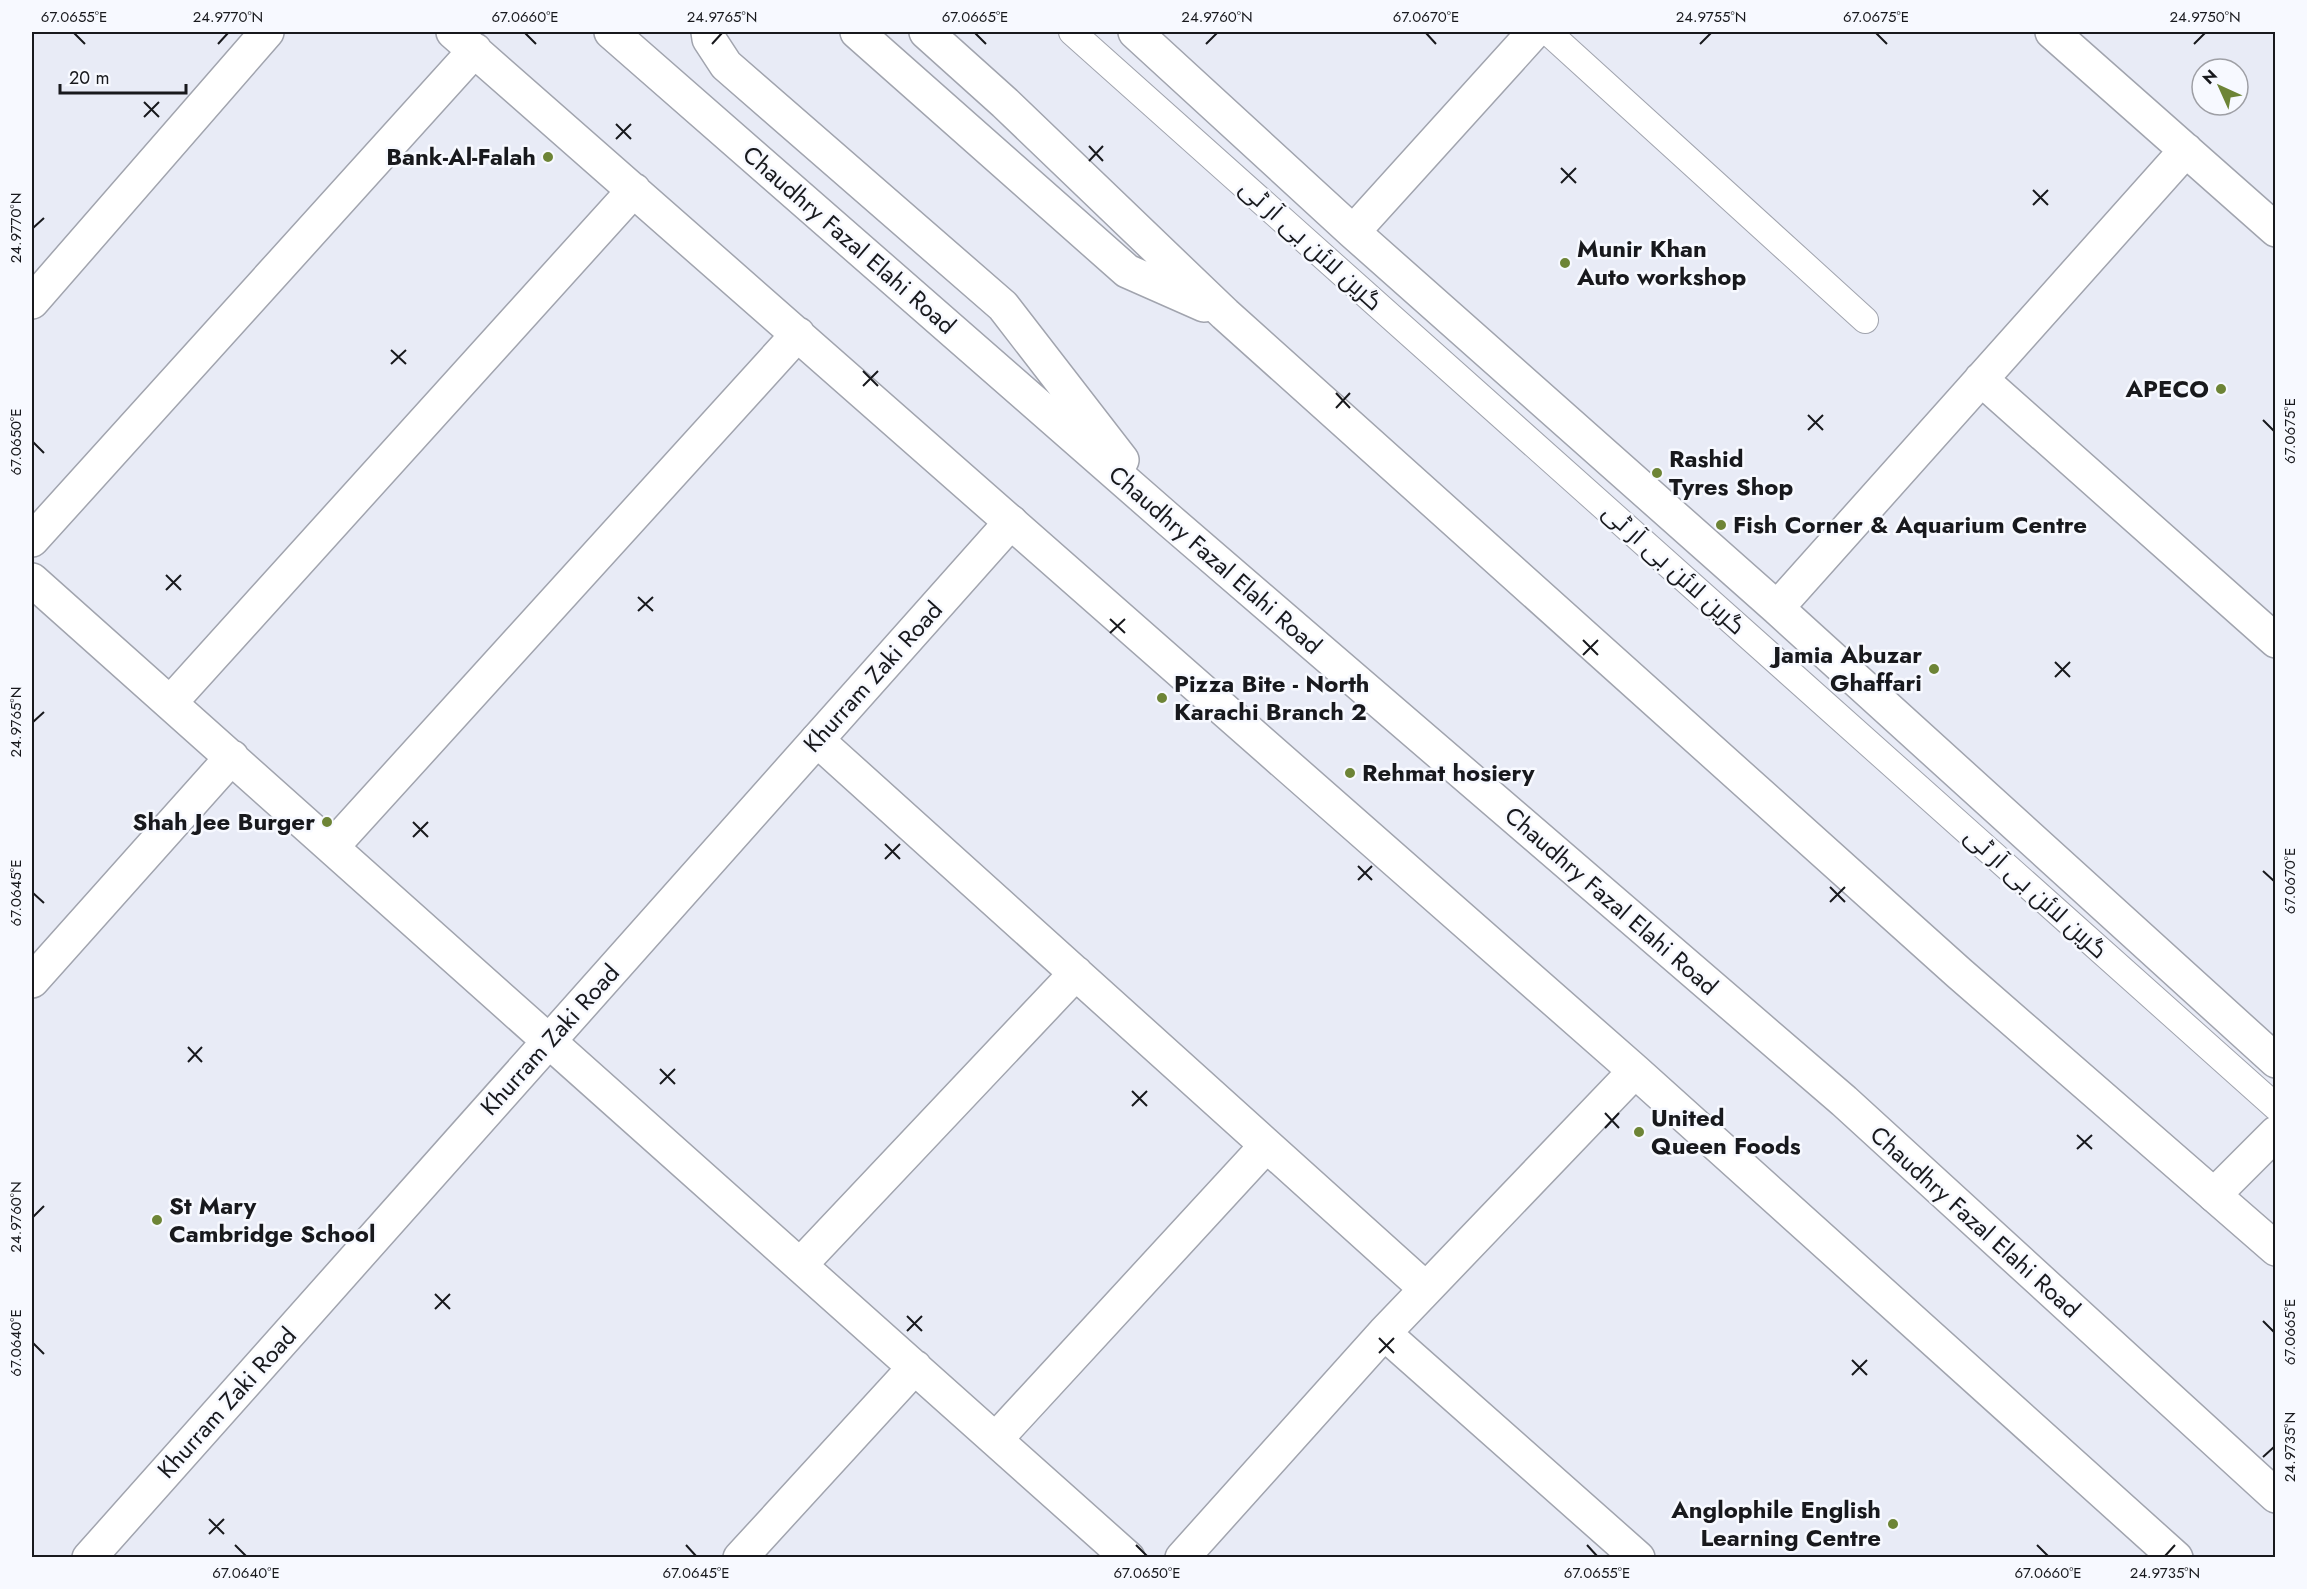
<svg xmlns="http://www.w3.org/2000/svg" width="2307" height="1589" viewBox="0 0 2307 1589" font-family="Jost,Cairo,sans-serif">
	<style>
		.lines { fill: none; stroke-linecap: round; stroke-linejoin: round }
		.service-casing { stroke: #a1a4ae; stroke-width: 28 }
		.minor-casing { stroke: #a1a4ae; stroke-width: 36 }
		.tertiary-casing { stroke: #a1a4ae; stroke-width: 36 }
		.primary-casing { stroke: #a1a4ae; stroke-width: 36 }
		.service { stroke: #fff; stroke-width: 26 }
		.minor { stroke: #fff; stroke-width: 33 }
		.tertiary { stroke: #fff; stroke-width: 33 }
		.primary { stroke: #fff; stroke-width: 33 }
		.ticks { fill: none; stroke: #18191d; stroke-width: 2 }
		.poi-dot { fill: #6d8436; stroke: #f7f9ff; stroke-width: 2 }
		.labels { text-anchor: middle; stroke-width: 5; stroke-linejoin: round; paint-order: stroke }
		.poi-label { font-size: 24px; font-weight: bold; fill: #18191d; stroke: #f7f9ff; text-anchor: start }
		.street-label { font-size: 24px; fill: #18191d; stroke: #f7f9ff }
		.neatline { fill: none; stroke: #18191d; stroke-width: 2 }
		.ticks-label { font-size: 15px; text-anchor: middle; fill: #18191d }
	</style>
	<rect width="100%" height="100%" fill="#e8ebf6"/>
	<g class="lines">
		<g class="service-casing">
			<path id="service" d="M1072,32l1204,1075
				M1548,32l317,288"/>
		</g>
		<g class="minor-casing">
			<path id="minor" d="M453,32l1182,1039 541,487
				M1135,32l218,200 424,376 499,453
				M2052,32l224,198
				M1353,232l181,-200
				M32,302l235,-270
				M1981,379l295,262
				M32,540l443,-490
				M32,580l1096,978
				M1777,608l409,-458
				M170,703l464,-513
				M817,740l609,549
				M332,847l466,-513
				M32,981l200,-224
				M2214,1195l62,-62
				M800,1265l276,-292
				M1384,1333l254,225
				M996,1439l270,-293
				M740,1558l175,-191
				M1182,1558l202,-225 251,-262"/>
		</g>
		<g class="tertiary-casing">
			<path id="tertiary" d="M89,1558l922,-1036"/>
		</g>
		<g class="primary-casing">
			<path id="primary" d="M611,32l558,488 675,581 432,395
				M708,32l1,7 17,26 277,241 119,154
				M857,32l270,239 77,34
				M926,32l79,71 220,211 734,659 317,276"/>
		</g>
		<use href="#service" class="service"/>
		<use href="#minor" class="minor"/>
		<use href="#tertiary" class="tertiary"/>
		<use href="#primary" class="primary"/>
	</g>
	<path class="ticks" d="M74,33l11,11M525,33l11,11M975,33l11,11M1426,33l10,11M1876,33l11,11M218,44l10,-11M712,44l10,-11M1206,44l11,-11M1700,44l11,-11M2194,44l11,-11M144,102l15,15M144,117l15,-15M616,124l15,15M616,139l15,-15M1089,146l14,15M1089,161l14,-15M1561,168l15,15M1561,183l15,-15M2033,190l15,15M2033,205l15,-15M33,228l11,-10M391,350l15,14M391,364l15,-14M863,371l15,15M863,386l15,-15M1336,393l14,15M1336,408l14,-15M1808,415l15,15M2263,420l11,11M1808,430l15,-15M33,442l11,11M166,575l15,15M166,590l15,-15M638,597l15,14M638,611l15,-14M1110,619l15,14M1110,633l15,-14M1583,640l15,15M1583,655l15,-15M2055,662l15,15M2055,677l15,-15M33,722l11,-10M413,822l15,15M413,837l15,-15M885,844l15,15M885,859l15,-15M1358,866l14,14M2263,871l11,10M1358,880l14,-14M1830,887l15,15M33,893l11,10M1830,902l15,-15M188,1047l14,15M188,1062l14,-15M660,1069l15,15M660,1084l15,-15M1132,1091l15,15M1132,1106l15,-15M1605,1113l14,15M1605,1128l14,-15M2077,1135l15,14M2077,1149l15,-14M33,1217l11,-11M435,1294l15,15M435,1309l15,-15M907,1316l15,15M2263,1321l11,11M907,1331l15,-15M1379,1338l15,15M33,1343l11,11M1379,1353l15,-15M1852,1360l15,15M1852,1375l15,-15M2263,1457l11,-10M209,1519l15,15M209,1534l15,-15M235,1545l11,11M686,1545l10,11M1136,1545l11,11M1587,1545l10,11M2037,1545l11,11M2165,1556l10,-11"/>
	<g class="poi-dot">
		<circle cx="548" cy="157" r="6"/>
		<circle cx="1565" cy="263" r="6"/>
		<circle cx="2221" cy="389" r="6"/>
		<circle cx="1657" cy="473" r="6"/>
		<circle cx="1721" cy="525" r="6"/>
		<circle cx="1934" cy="669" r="6"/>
		<circle cx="1162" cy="698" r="6"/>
		<circle cx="1350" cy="773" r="6"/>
		<circle cx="327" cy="822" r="6"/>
		<circle cx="1639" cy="1132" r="6"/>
		<circle cx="157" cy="1220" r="6"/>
		<circle cx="1893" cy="1524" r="6"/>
	</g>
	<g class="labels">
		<g class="poi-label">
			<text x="536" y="165" text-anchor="end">Bank-Al-Falah</text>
			<text x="1577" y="257">Munir Khan<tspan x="1577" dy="28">Auto workshop</tspan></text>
			<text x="2209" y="397" text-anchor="end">APECO</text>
			<text x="1669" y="467">Rashid<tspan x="1669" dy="28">Tyres Shop</tspan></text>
			<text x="1733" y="533">Fish Corner &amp; Aquarium Centre</text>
			<text x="1922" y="663" text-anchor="end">Jamia Abuzar<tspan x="1922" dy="28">Ghaffari</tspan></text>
			<text x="1174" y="692">Pizza Bite - North<tspan x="1174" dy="28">Karachi Branch 2</tspan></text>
			<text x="1362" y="781">Rehmat hosiery</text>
			<text x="315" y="830" text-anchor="end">Shah Jee Burger</text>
			<text x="1651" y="1126">United<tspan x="1651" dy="28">Queen Foods</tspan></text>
			<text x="169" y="1214">St Mary<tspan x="169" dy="28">Cambridge School</tspan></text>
			<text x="1881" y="1518" text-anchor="end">Anglophile English<tspan x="1881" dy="28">Learning Centre</tspan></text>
		</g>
		<g class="street-label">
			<text transform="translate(849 240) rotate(41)" y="8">Chaudhry Fazal Elahi Road</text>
			<text transform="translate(1311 245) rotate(42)" y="8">گرین لائن بی آر ٹی</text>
			<text transform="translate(1215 560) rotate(41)" y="8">Chaudhry Fazal Elahi Road</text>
			<text transform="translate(1674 569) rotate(42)" y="8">گرین لائن بی آر ٹی</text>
			<text transform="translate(873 677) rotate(-48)" y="8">Khurram Zaki Road</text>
			<text transform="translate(2036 893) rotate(42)" y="8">گرین لائن بی آر ٹی</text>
			<text transform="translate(1611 901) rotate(41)" y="8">Chaudhry Fazal Elahi Road</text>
			<text transform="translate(550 1040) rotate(-48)" y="8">Khurram Zaki Road</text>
			<text transform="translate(1975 1222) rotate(42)" y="8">Chaudhry Fazal Elahi Road</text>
			<text transform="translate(227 1403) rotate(-48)" y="8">Khurram Zaki Road</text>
		</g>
	</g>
	<rect width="2307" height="1589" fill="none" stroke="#f7f9ff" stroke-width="66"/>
	<g transform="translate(2220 87) rotate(315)"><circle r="28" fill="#f7f9ff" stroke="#9e9fa5" stroke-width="1.5"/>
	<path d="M0-4.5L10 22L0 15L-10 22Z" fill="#6d8436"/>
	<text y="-9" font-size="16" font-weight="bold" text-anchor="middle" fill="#18191d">N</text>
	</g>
	<path d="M60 84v9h126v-9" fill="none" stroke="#18191d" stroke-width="3"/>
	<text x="69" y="84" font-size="18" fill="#18191d" stroke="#f7f9ff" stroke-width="4.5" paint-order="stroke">20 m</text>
	<rect x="33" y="33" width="2241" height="1523" class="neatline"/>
	<g class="ticks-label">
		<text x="74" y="22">67.0655°E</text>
		<text x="228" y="22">24.9770°N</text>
		<text x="525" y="22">67.0660°E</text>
		<text x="722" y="22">24.9765°N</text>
		<text x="975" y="22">67.0665°E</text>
		<text x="1217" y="22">24.9760°N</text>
		<text x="1426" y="22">67.0670°E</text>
		<text x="1711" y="22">24.9755°N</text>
		<text x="1876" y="22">67.0675°E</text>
		<text x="2205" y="22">24.9750°N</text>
		<text transform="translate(16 228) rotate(-90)" y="5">24.9770°N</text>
		<text transform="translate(2290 431) rotate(-90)" y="5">67.0675°E</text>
		<text transform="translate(16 442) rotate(-90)" y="5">67.0650°E</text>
		<text transform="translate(16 722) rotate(-90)" y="5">24.9765°N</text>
		<text transform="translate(2290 881) rotate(-90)" y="5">67.0670°E</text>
		<text transform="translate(16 893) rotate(-90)" y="5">67.0645°E</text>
		<text transform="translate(16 1217) rotate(-90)" y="5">24.9760°N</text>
		<text transform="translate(2290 1332) rotate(-90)" y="5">67.0665°E</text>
		<text transform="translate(16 1343) rotate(-90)" y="5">67.0640°E</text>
		<text transform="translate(2290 1447) rotate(-90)" y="5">24.9735°N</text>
		<text x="246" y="1578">67.0640°E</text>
		<text x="696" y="1578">67.0645°E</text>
		<text x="1147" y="1578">67.0650°E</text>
		<text x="1597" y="1578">67.0655°E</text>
		<text x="2048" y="1578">67.0660°E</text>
		<text x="2165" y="1578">24.9735°N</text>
	</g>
</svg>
